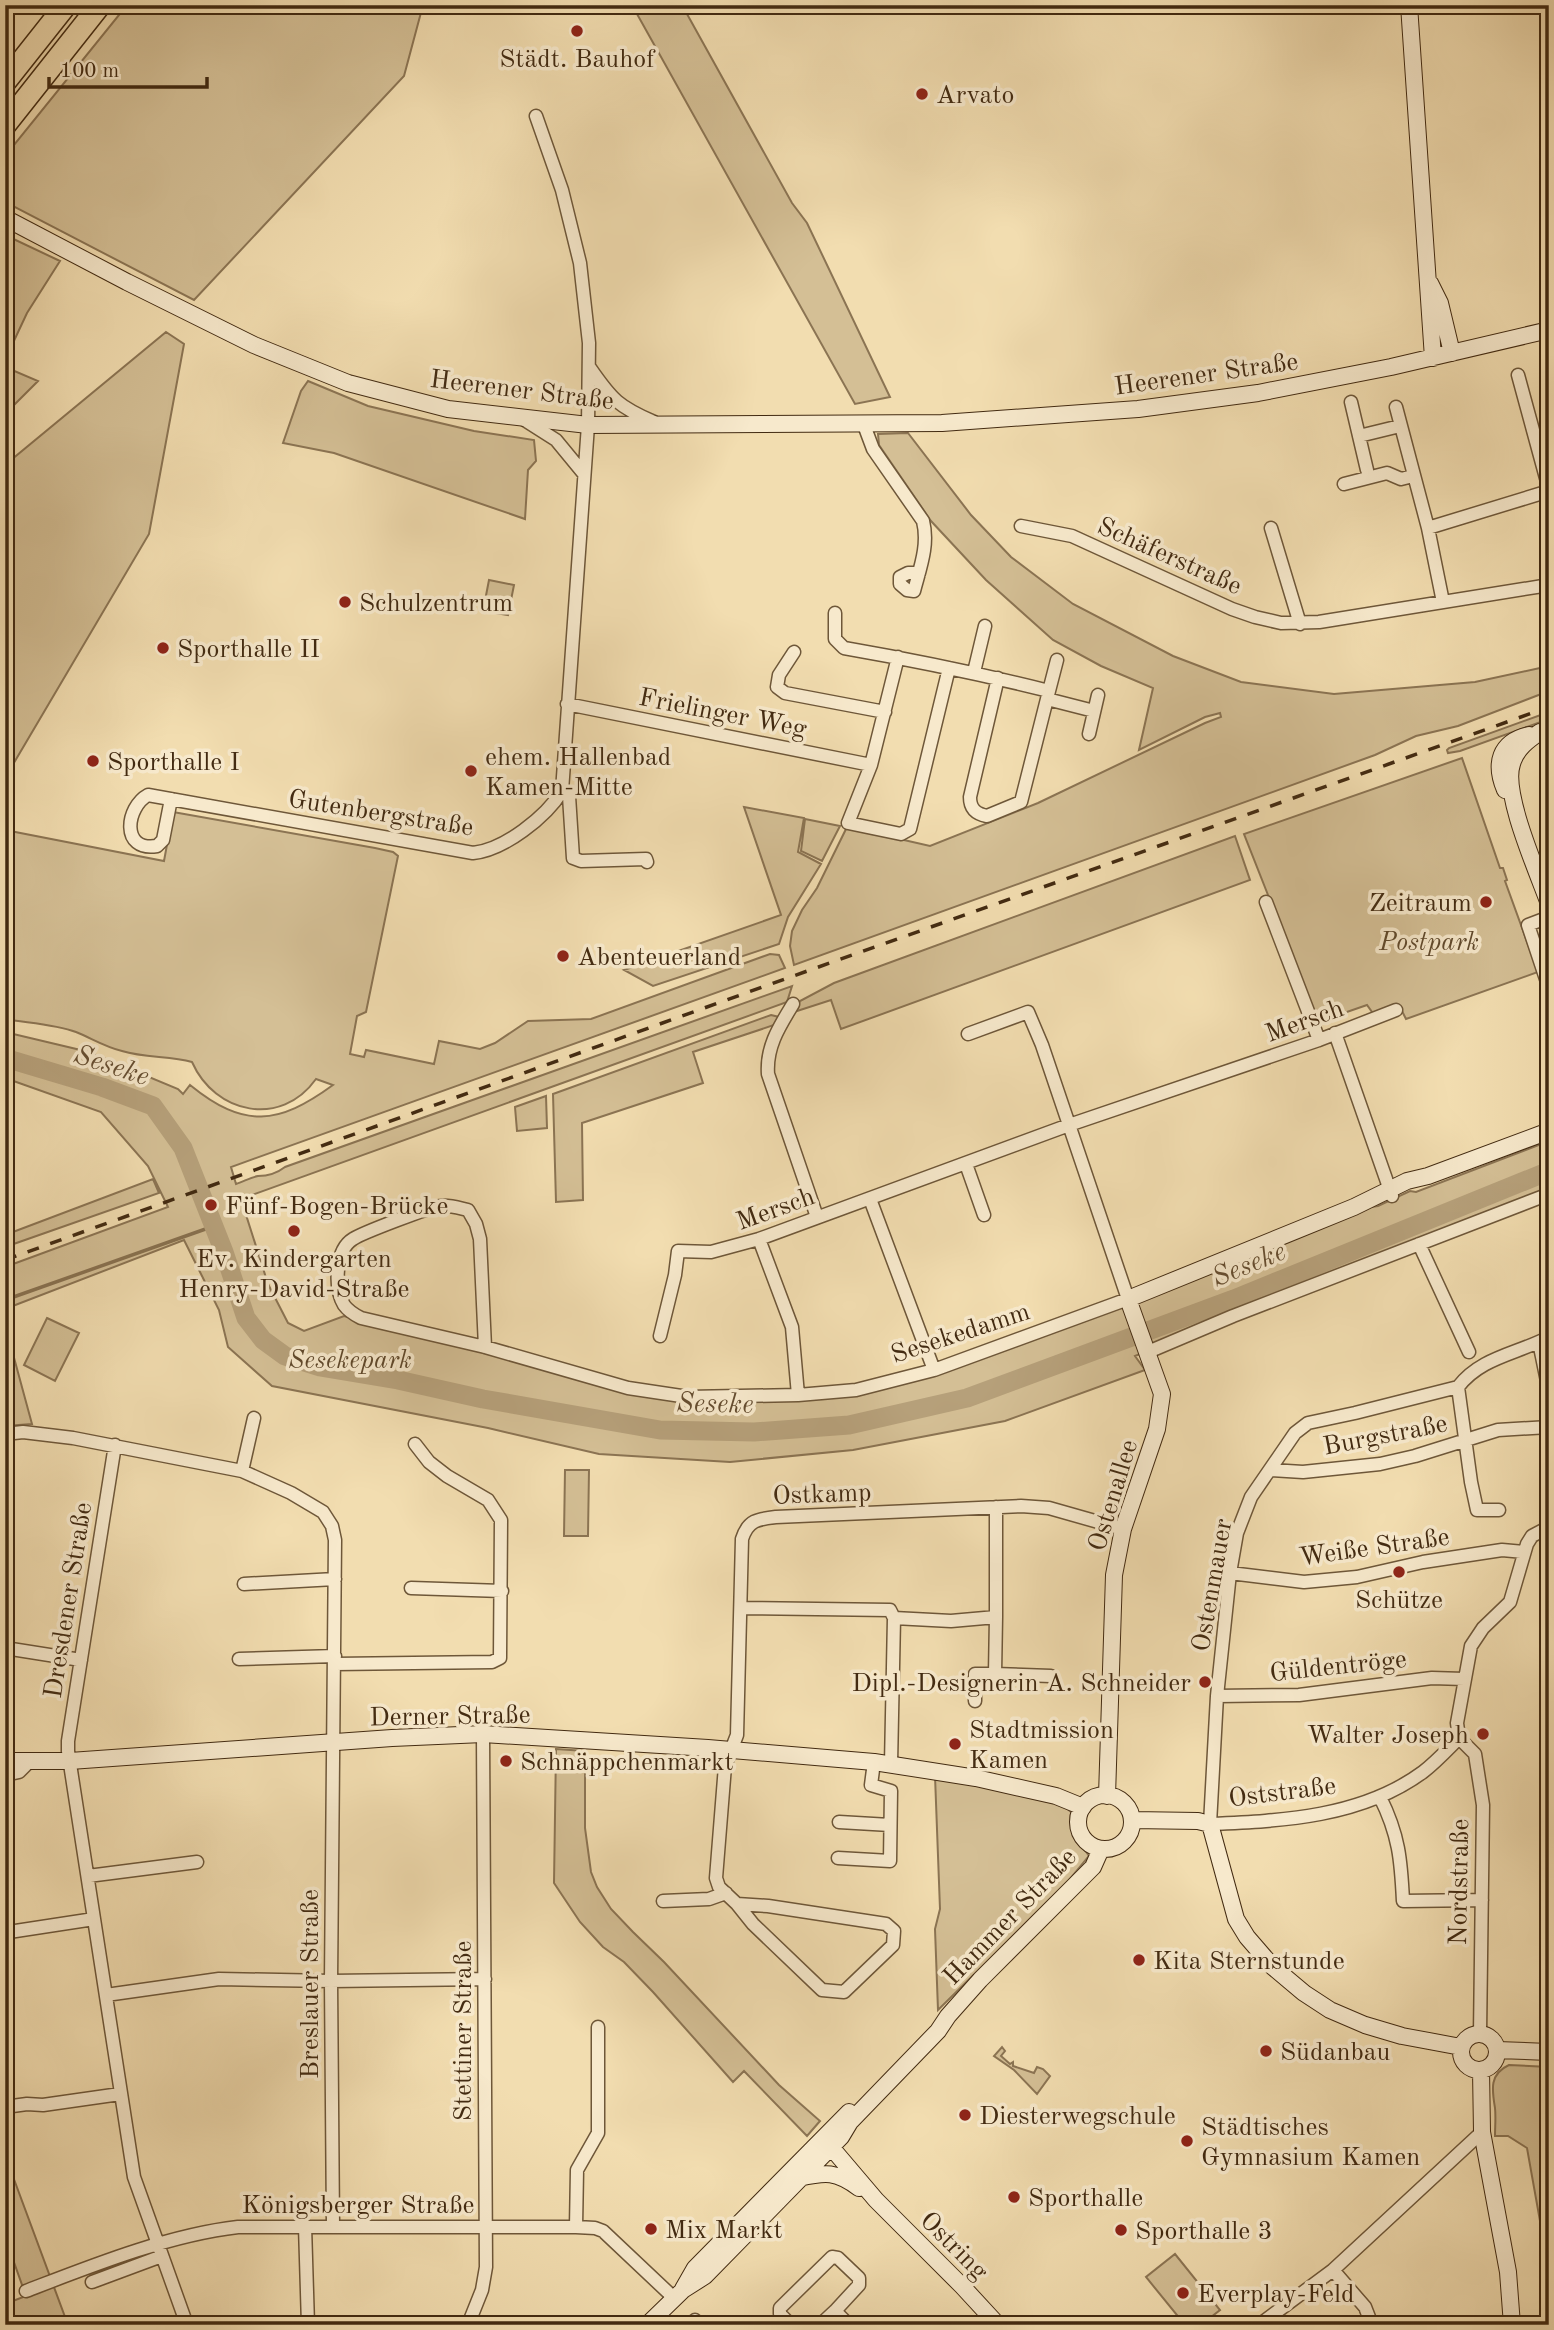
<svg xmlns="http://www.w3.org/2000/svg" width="1554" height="2330" viewBox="0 0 1554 2330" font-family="'Old Standard TT',serif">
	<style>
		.green { fill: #d4bf95; stroke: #8b7453; stroke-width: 2 }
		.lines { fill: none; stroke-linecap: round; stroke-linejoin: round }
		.stream { stroke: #887150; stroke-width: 3.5 }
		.river { stroke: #b6a07a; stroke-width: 19 }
		.street-casing { stroke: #6e5739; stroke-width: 15 }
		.secondary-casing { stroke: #422a11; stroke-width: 18 }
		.highway-casing { stroke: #422a11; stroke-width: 24 }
		.street { stroke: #f7e9cc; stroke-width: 12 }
		.secondary { stroke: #f7e9cc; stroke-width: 16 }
		.highway { stroke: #f2ddb0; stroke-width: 21 }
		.rail { stroke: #422a11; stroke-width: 3.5; stroke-dasharray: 12 12; stroke-linecap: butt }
		.poi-dot { fill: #8f2418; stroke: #f7e9cc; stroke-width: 2.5 }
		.labels { text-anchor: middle; stroke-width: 7; stroke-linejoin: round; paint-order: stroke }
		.poi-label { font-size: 26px; fill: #422a11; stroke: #f7e9cc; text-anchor: start }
		.street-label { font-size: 26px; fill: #422a11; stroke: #f7e9cc }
		.park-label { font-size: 26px; font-style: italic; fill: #5f482b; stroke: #f7e9cc }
		.water-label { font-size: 28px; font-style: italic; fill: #654d30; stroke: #f7e9cc }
	</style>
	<rect width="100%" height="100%" fill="#f2ddb0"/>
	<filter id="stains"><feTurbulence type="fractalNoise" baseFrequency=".00286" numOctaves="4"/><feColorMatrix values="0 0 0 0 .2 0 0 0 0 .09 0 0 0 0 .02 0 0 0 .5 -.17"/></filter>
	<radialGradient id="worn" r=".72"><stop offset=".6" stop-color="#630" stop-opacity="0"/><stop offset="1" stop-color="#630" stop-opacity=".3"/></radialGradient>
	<path class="green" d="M127,5h296l-19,71 -210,224 -189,-98v-46z
		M632,5h50l110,198 15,20 83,174 -35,7z
		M5,235l55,26 -33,52 -22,47z
		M166,332l18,12 -35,190 -144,244v-313z
		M5,367l33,14 -33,33z
		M308,381l60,25 106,25 60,9 2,21 -8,9 -3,49 -191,-66 -51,-10 18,-52z
		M908,433l63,82 40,42 62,47 100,52 68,26 93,12 141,-12 74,-16v25l-91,35 -42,10 -41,19 -581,210 -4,-19 2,-15 10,-21 15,-22 30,-61 83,19 108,-43 167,-80 16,-6 -1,-4 -15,4 -66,33 14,-62 -52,-22 -48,-26 -67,-60 -55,-59 -52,-76 -1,-11z
		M489,580l25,5 -6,30 -25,-4z
		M1549,712v7l-89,32 -12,2 -1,-3 2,-2z
		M1462,758l38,110h3l4,12 -2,1 33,91 -132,47 -4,-8 -25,8 -10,-14 -49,17 -74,-188z
		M744,807l60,11 -6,34 23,12 -33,53 -9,27 -126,42 -29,-16 157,-55z
		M173,812l202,36 18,4 5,4 -32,156 -9,4 -7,38 14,3 2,-7 68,14 5,-23 41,8 15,-6 33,-22 63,-2 179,-65 9,1 6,13 -554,199 5,17c7,-2 15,-7 22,-8 10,0 18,-2 27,-9l507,-181 -5,16 -546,197 27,85 20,39 16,8 40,-15 235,62 171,21 165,-22 442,-168 21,-3 32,-15 6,1 133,-51v55l-316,120 -98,40 10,14 -140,51 -152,29 -123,12 -131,-8 -111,-26 -216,-42 -44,-39 -9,-37 -35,-70 -179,69v-42l163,-60 -20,-41 -47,-54 -96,-34v-46l84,20 89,37 5,5 7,-9c54,44 88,40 143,0l-17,-6c-35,49 -101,35 -124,-17 -23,-6 -47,-4 -70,-11 -17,-4 -31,-13 -46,-19 -21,-8 -48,-9 -71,-13v-189l159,31z
		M805,819l35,7 -18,35 -21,-10z
		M1235,836l15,44 -409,149 -10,-29 -37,12 6,-11 34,-18z
		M771,1015l8,2 -5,8 -81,27 10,31 -121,40 1,77 -27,2 -3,-108z
		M546,1096l1,32 -30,3 -2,-24z
		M153,1179l6,14 -154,54v-12z
		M47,1318l32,15 -24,48 -31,-16z
		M13,1354l19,70 -27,2v-71z
		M565,1470h24l-1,66h-24z
		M556,1749l29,2v77l6,44 6,15 14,22 22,23 31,30 115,123 41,36 -13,15 -63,-65 -11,11 -80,-90 -29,-30 -21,-15 -23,-25 -26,-39z
		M935,1776l128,29 8,7c-3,25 7,26 18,44l-24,29 -127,125 -3,-81 5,-20z
		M1002,2047l3,4 -4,5 9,8 3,-2v4l21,7 3,-6 6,2 7,7 -13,18 -23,-24 -20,-14z
		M1509,2065l40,2v151l-9,3 -13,-73 -19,-12h-13c0,-10 1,-19 0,-28 -3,-18 -6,-34 14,-43z
		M5,2155l63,170h-63v-21l21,-8 -21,-59z
		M1175,2254l45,56 -19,15h-16l-39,-48z"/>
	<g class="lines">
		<path class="stream" d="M5,1300l209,-74"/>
		<path class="river" d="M5,1058l97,29 51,19 30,42 41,104 22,66 17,22 22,16 35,11 78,13 85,19 177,31 94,2 95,-7 118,-27 267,-99 315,-128"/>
		<g class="street-casing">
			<path id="street" d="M590,368c22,32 29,39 64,54
				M1518,375l31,114
				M1351,402l16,68
				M1396,407l32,121 15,74
				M523,419l33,21 28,34
				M864,425l9,24 50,72c6,24 -3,47 -9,70l-7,-1 -7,-6v-7l8,-4h11
				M1359,436l41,-10
				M1344,484l43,-11 14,6 12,-3
				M1021,526l51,10 160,73 23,8 26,6 38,-1 230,-37
				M1271,528l29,96
				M1428,528l121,-37
				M835,613v26l9,9c69,12 137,26 205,43l-28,111 -34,14c-11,-2 -17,-7 -17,-19l28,-119
				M794,652l-15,23 -2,12 8,6 100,19
				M898,657l-27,108 -23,58 53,11 9,-5 39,-161
				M974,672l11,-46
				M1049,691l8,-31
				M1047,699l47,12
				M567,704l304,61
				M1089,734l9,-39
				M562,791l7,5 4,62 8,3 65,-2 1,3
				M171,799l-8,41 -6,6c-37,6 -31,-39 -9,-51l325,58c31,-3 73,-36 89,-62l26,-366 1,-82 -9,-80 -18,-73 -26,-74
				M1266,902l53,138
				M1549,917l-21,8 21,63
				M793,1004c-14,23 -27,43 -25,70l49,143
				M1335,1033l57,163
				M966,1164l18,51
				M870,1199l64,171
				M759,1239l33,88 6,68
				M1419,1244l50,108
				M660,1336l15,-61 3,-24 33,1 48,-13 310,-114 250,-85 77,-30
				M1539,1342l10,49
				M485,1347l-5,-108 -4,-15 -8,-14c-9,-2 -18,-5 -27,-4 -9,0 -79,27 -88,33 -18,11 -19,49 -9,66 5,7 11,10 17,13l124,29 143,41 60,9 110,-2 58,-5 78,-20 194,-71 -86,-254 -14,-33 -60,22
				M1148,1352l85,-36 316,-122
				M1458,1387l13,95 6,28h22
				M5,1434l18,-2 50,6 169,33 49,22 32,19 9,14 3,14 -4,441 2,245
				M115,1445l-47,296v10l66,426 53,148
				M1271,1470l32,2 77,-8 35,-8 83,-26 51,-3
				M242,1471l12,-53
				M1230,1573l74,9 53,-5 66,-15 79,-12 22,2
				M244,1584l91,-5
				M411,1588l91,3
				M741,1608l149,2 4,8 -3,146
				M996,1617l-1,57 56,2
				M894,1618l57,3 45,-4v-110
				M5,1648l76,12
				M239,1659l96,-3
				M335,1664l157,-2 8,-4 1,-138 -13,-20 -41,-24 -18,-14 -14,-18
				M1217,1696l82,-1 133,-17 32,1
				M975,1701v-27h20
				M1459,1738c-12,12 -23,24 -36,34 -61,45 -140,49 -213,52l7,-128 13,-123 7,-40 14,-36 44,-64 13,-10 47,-10 103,-26c23,-30 59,-33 91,-50
				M1459,1738l16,16 8,51 -3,229
				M1459,1738l-2,-15 14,-77 12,-18 27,-26 17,-58 5,-8 17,-9
				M5,1775l14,-3 9,-9
				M1380,1797c19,38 21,63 23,104l79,-1
				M839,1822l51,3
				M838,1858l52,3 1,-70 -20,-6 3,-23
				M88,1876l109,-14
				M663,1901l46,-2 17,-6
				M737,1904l16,20 69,66 22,2 49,-47 1,-14 -8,-7 -118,-18 -31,-2 -18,-17 -3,-9 9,-112 12,-31 5,-196c6,-19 16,-20 34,-22l245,-11 28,2 74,21
				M9,1932l85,-13
				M106,1995l113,-16 112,2 154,-2
				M5,2107l22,-3 16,1 77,-11
				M305,2226l3,99
				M576,2227l1,-57 21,-37v-106
				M1333,2270l32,37 7,18
				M92,2282l70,-26
				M26,2291c65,-25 142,-56 212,-64h338l19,1 8,3 71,67
				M695,2320l5,5
				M468,2325l14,-35 4,-23 -3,-533
				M791,2325l-11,-11v-6l52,-51 6,1 21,20v7l-24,26
				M820,2325l15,-14 14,14
				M1259,2325l74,-55 149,-138"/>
		</g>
		<g class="secondary-casing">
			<path id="secondary" d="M1409,5l24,353
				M5,218l122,64 127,63 94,38 100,26 140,16 354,-2 196,-14 120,-16 133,-26 158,-37
				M1430,283l10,20 12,50
				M1540,732c-12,8 -24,17 -28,32 -10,29 26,109 37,140
				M1505,790c-11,-26 -6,-48 24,-55
				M5,1761h65l322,-23 91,-4 225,14 166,14 102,16 80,18 27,11
				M1078 1822a27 27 0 1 1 54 0a27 27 0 1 1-54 0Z
				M1107,1796l7,-221 9,-46 34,-100 5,-35 -34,-95 226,-92 53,-26 21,-5 121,-45
				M1132,1820l66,1 12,3 26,95 11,18 26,30 31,26 26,17 35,15 37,11 59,11
				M1461 2052a18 18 0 1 1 36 0a18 18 0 1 1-36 0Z
				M1497,2050l52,2
				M1481,2070l1,62 26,140 4,53
				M825,2140l51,60 86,86 36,39
				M799,2178c27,-6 37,-7 60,10
				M683,2289l12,-21 154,-156
				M647,2325l36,-35 22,-14 136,-139 9,-15 88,-91 10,-15 32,-36 113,-113 8,-18"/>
		</g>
		<g class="highway-casing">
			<path id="highway" d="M5,82l61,-77
				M5,125l95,-120"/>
		</g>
		<use href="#street" class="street"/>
		<use href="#secondary" class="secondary"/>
		<use href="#highway" class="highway"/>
		<path class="rail" d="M5,1260l763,-275 781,-278"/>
	</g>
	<g class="poi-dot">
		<circle cx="577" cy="31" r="7"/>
		<circle cx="922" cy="94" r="7"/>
		<circle cx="345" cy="602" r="7"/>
		<circle cx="163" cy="648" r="7"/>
		<circle cx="93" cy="761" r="7"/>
		<circle cx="471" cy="771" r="7"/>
		<circle cx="1486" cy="902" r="7"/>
		<circle cx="563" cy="956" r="7"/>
		<circle cx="211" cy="1205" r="7"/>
		<circle cx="294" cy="1231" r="7"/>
		<circle cx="1399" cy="1572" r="7"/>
		<circle cx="1205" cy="1682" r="7"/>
		<circle cx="1483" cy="1734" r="7"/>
		<circle cx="955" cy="1744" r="7"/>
		<circle cx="506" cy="1761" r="7"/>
		<circle cx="1139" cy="1960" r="7"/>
		<circle cx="1266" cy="2051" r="7"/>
		<circle cx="965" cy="2115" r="7"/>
		<circle cx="1187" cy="2141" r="7"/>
		<circle cx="1014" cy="2197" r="7"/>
		<circle cx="651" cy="2229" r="7"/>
		<circle cx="1121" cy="2230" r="7"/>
		<circle cx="1183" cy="2293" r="7"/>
	</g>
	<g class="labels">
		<g class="poi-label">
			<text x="577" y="67" text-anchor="middle">Städt. Bauhof</text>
			<text x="936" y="103">Arvato</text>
			<text x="359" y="611">Schulzentrum</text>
			<text x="177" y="657">Sporthalle II</text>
			<text x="485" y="765">ehem. Hallenbad<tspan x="485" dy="30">Kamen-Mitte</tspan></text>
			<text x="107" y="770">Sporthalle I</text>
			<text x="1472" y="911" text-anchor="end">Zeitraum</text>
			<text x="577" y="965">Abenteuerland</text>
			<text x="225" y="1214">Fünf-Bogen-Brücke</text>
			<text x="294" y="1267" text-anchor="middle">Ev. Kindergarten<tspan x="294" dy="30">Henry-David-Straße</tspan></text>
			<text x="1399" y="1608" text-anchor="middle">Schütze</text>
			<text x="1191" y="1691" text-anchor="end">Dipl.-Designerin A. Schneider</text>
			<text x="969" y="1738">Stadtmission<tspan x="969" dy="30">Kamen</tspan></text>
			<text x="1469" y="1743" text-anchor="end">Walter Joseph</text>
			<text x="520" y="1770">Schnäppchenmarkt</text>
			<text x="1153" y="1969">Kita Sternstunde</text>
			<text x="1280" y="2060">Südanbau</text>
			<text x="979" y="2124">Diesterwegschule</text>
			<text x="1201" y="2135">Städtisches<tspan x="1201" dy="30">Gymnasium Kamen</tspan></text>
			<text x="1028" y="2206">Sporthalle</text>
			<text x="665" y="2238">Mix Markt</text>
			<text x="1135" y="2239">Sporthalle 3</text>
			<text x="1197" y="2302">Everplay-Feld</text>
		</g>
		<g class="street-label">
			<text transform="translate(1206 373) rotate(-8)" y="9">Heerener Straße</text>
			<text transform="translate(522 389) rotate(7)" y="9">Heerener Straße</text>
			<text transform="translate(1170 555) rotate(24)" y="9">Schäferstraße</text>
			<text transform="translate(723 712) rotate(11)" y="9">Frielinger Weg</text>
			<text transform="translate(381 812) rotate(9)" y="9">Gutenbergstraße</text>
			<text transform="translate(1304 1020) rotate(-20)" y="9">Mersch</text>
			<text transform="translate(775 1208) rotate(-20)" y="9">Mersch</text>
			<text transform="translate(960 1332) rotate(-18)" y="9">Sesekedamm</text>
			<text transform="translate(1385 1434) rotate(-11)" y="9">Burgstraße</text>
			<text transform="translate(822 1493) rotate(-2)" y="9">Ostkamp</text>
			<text transform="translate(1112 1495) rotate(-73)" y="9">Ostenallee</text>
			<text transform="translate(1374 1546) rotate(-8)" y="9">Weiße Straße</text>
			<text transform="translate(1211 1585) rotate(-80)" y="9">Ostenmauer</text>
			<text transform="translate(67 1600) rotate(-81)" y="9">Dresdener Straße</text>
			<text transform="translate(1338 1665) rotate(-6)" y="9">Güldentröge</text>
			<text transform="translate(450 1715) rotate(-1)" y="9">Derner Straße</text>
			<text transform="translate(1282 1791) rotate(-7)" y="9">Oststraße</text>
			<text transform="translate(1458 1882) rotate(-89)" y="9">Nordstraße</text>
			<text transform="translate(1009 1916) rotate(-46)" y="9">Hammer Straße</text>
			<text transform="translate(309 1984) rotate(-90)" y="9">Breslauer Straße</text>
			<text transform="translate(462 2031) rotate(-90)" y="9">Stettiner Straße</text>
			<text x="358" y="2213">Königsberger Straße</text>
			<text transform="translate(955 2245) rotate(45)" y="9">Ostring</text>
		</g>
		<g class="park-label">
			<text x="1429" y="950">Postpark</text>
			<text x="350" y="1368">Sesekepark</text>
		</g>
		<g class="water-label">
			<text transform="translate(112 1064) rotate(18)" y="10">Seseke</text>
			<text transform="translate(1248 1263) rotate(-22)" y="10">Seseke</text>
			<text transform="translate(715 1402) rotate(1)" y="10">Seseke</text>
		</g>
	</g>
	<rect width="1554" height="2330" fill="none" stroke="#f2ddb0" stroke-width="28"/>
	<rect x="7" y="7" width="1540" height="2316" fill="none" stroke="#422a11" stroke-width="3.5"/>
	<rect x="14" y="14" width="1526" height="2302" fill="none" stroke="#422a11" stroke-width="2"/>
	<path d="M49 77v10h158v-10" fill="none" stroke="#422a11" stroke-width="3.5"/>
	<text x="60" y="77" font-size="21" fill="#422a11" stroke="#f7e9cc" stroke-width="5" paint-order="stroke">100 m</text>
	<rect width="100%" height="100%" filter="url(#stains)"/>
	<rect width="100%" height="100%" fill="url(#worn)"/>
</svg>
